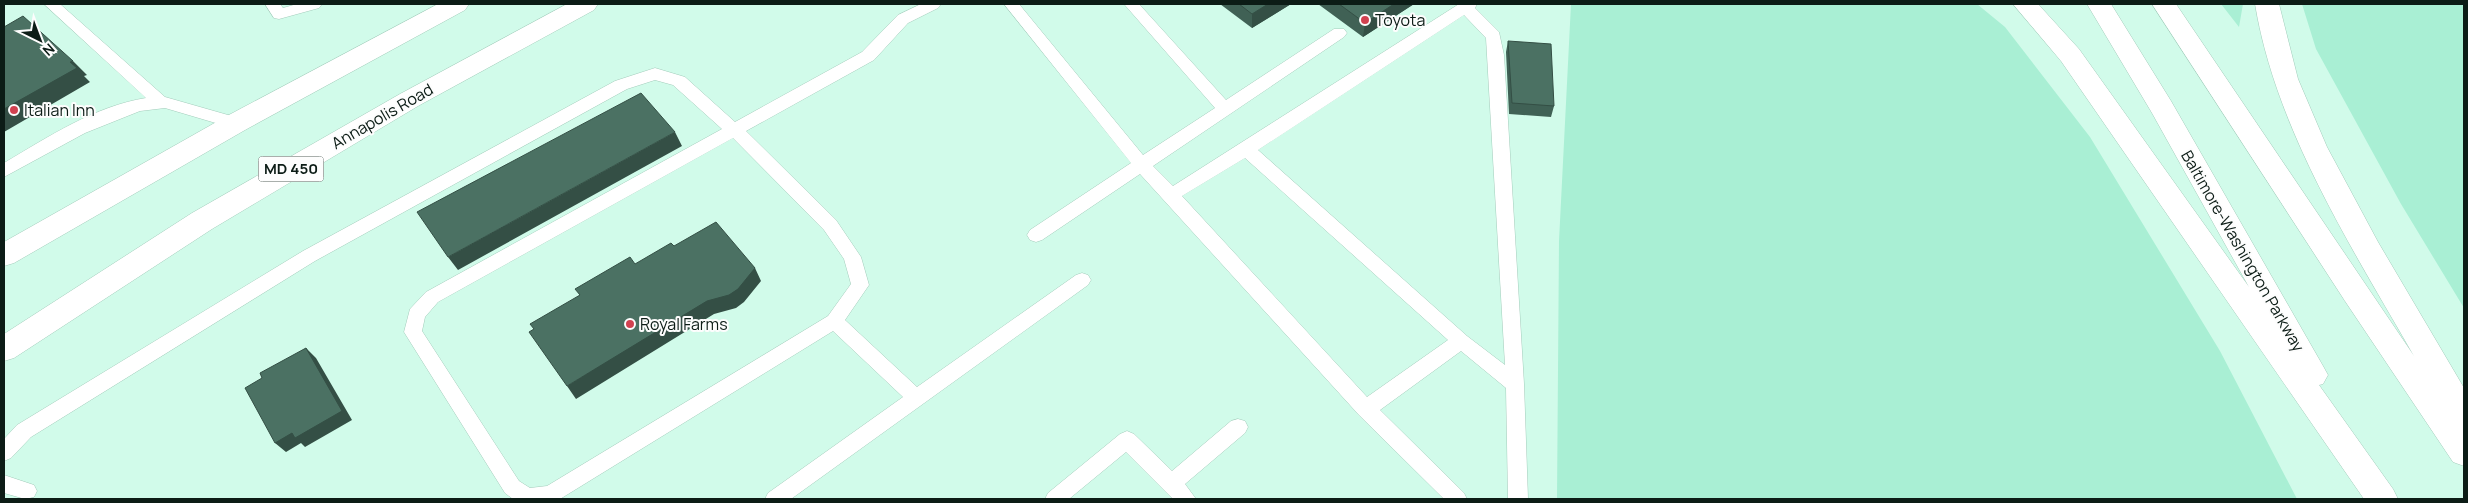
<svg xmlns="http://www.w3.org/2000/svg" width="2468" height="503" viewBox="0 0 2468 503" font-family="Manrope,sans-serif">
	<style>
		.green { fill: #a9efd4 }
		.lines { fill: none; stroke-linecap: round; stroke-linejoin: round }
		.lane-casing { stroke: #a3ccbb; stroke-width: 1 }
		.primary-casing { stroke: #a3ccbb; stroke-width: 1 }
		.highway-casing { stroke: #a3ccbb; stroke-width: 1 }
		.lane { fill: #fff; fill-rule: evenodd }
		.primary { fill: #fff; fill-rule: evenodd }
		.highway { fill: #fff; fill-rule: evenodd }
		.wall { fill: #406155 }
		.shaded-wall { fill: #344f45 }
		.building { fill: #4b7163; stroke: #344f45 }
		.poi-dot { fill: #d14150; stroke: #fdfdfd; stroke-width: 2 }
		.labels { text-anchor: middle; stroke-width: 4; stroke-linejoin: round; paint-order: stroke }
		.shield { fill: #fdfdfd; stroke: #54605b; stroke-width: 1 }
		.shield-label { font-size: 15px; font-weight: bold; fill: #0c1c16 }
		.poi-label { font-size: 16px; fill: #0c1c16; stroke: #fdfdfd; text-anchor: start }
		.street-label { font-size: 16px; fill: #0c1c16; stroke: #fdfdfd }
	</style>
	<rect width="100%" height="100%" fill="#d1fbea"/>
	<path class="green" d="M1571,4h406l28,23 85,110 130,214 77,148h-740l2,-258z
		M2221,4h22l-4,23z
		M2302,4h162v304l-63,-104 -85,-155z"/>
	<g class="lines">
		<g class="lane-casing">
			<path id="lane" d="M44,4h16l105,93 77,22 2,4 -2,4 -6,2 -71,-21 -25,3 -55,22 -81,44v-14c44,-26 91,-57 142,-65z
				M265,4h15l3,4 14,-4h25l-3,4 -40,11 -5,-1z
				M921,4h20l-3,4 -30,15 -34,37 -128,71 90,89 25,37 8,28 -24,35 72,67 159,-112 6,-2 6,2 3,5 -3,5 -297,214h-26l3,-6 135,-96 -70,-66 -273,168h-47l-8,-6 -101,-161 6,-23 16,-17 296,-163 -49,-44 -18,-5 -28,9 -312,172 -284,176 -20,21 -7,3v-22l13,-14 286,-174 312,-170 40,-13 30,9 50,45 127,-70 36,-37zM733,138l91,92 20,29 7,25 -23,32 -281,170 -17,2 -11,-7 -97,-150 3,-14 13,-15z
				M1004,4h15l124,151 72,-47 -91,-104h15l87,96 108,-71h10l3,4 -3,4 -191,129 20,20 286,-182h18l-2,4 24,24 5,23 20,329 4,115h-20l-2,-111 -45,-37 -81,59 84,83 3,6h-23l-85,-84 -219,-241 -98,66 -6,2 -6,-2 -3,-5 3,-5 101,-67zM1464,15l22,23 19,327 -38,-29 -209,-186zM1245,158l203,182 -81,57 -185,-201z
				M1238,419l7,2 3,6 -3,6 -60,51 11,15h-23l-47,-47 -57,47h-24l3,-6 72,-59 7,-3 7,3 38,37 59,-50z
				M4,475l30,10 3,6 -3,6 -9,2 -21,-6z"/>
		</g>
		<g class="primary-casing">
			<path id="primary" d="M438,4h31l-4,6 -220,120 -231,133 -10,3v-24l223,-126z
				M567,4h31l-4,6 -176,96 -206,123 -198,129 -10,3v-27l188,-121 208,-119z"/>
		</g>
		<g class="highway-casing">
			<path id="highway" d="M2013,4h25l41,45 170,238 -97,-174 -65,-109h24l60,97 152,265 5,9 -5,9 -4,1 74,104 5,10h-34l-303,-438z
				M2152,4h24l238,352c-63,-110 -138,-226 -159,-352h24l19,75 29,68 51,95 86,146v78l-11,-4 -108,-161z"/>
		</g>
		<use href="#lane" class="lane"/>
		<use href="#primary" class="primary"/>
		<use href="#highway" class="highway"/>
	</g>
	<path class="wall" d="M1220,4h71l-39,24z
		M1318,4h96l-51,33z
		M1508,41l46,65 -3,11 -42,-3 -3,-62z"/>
	<path class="shaded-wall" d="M1268,4h23l-39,24v-14z
		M1394,4h20l-51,33 2,-14z
		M73,61l14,14 -3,1 6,6 -86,50v-23l66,-47z
		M675,132l7,14 -224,124 -10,-13z
		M755,268l6,13 -17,21 -8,6 -22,6 -138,85 -9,-13z
		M306,348l10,10 36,62 -47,27 -4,-4 -15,9 -11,-9z"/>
	<path class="building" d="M1239,4h29l-16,10z
		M1339,4h55l-29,19z
		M23,16l50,45 -3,1 7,6 -73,41v-82z
		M1508,41l43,3 3,62 -42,-3z
		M641,93l34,39 -227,125 -31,-45z
		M716,222l39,46 -17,21 -9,6 -22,6 -140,85 -38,-54 5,-3 -4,-5 50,-29 -5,-6 55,-32 5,7 36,-21 3,3z
		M306,348l36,63 -47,27 -3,-5 -17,10 -30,-55 17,-10 -2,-5z"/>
	<g class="poi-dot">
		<circle cx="1365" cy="20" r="5"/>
		<circle cx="14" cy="110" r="5"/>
		<circle cx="630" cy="324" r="5"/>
	</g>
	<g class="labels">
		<rect class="shield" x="258.5" y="156.5" width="65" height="25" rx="4"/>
		<g class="shield-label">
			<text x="291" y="174">MD 450</text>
		</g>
		<g class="poi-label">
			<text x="1375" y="26">Toyota</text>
			<text x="24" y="116">Italian Inn</text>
			<text x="640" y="330">Royal Farms</text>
		</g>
		<g class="street-label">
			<text transform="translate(382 116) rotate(-30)" y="6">Annapolis Road</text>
			<text transform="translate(2243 251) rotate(60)" y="6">Baltimore-Washington Parkway</text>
		</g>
	</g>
	<rect width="2468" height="503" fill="none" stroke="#0c1c16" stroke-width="10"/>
	<g transform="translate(40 40) rotate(138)" stroke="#fdfdfd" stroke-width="4" paint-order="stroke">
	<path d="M0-4L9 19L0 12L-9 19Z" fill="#0c1c16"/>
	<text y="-8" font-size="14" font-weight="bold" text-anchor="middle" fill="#0c1c16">N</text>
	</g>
</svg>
